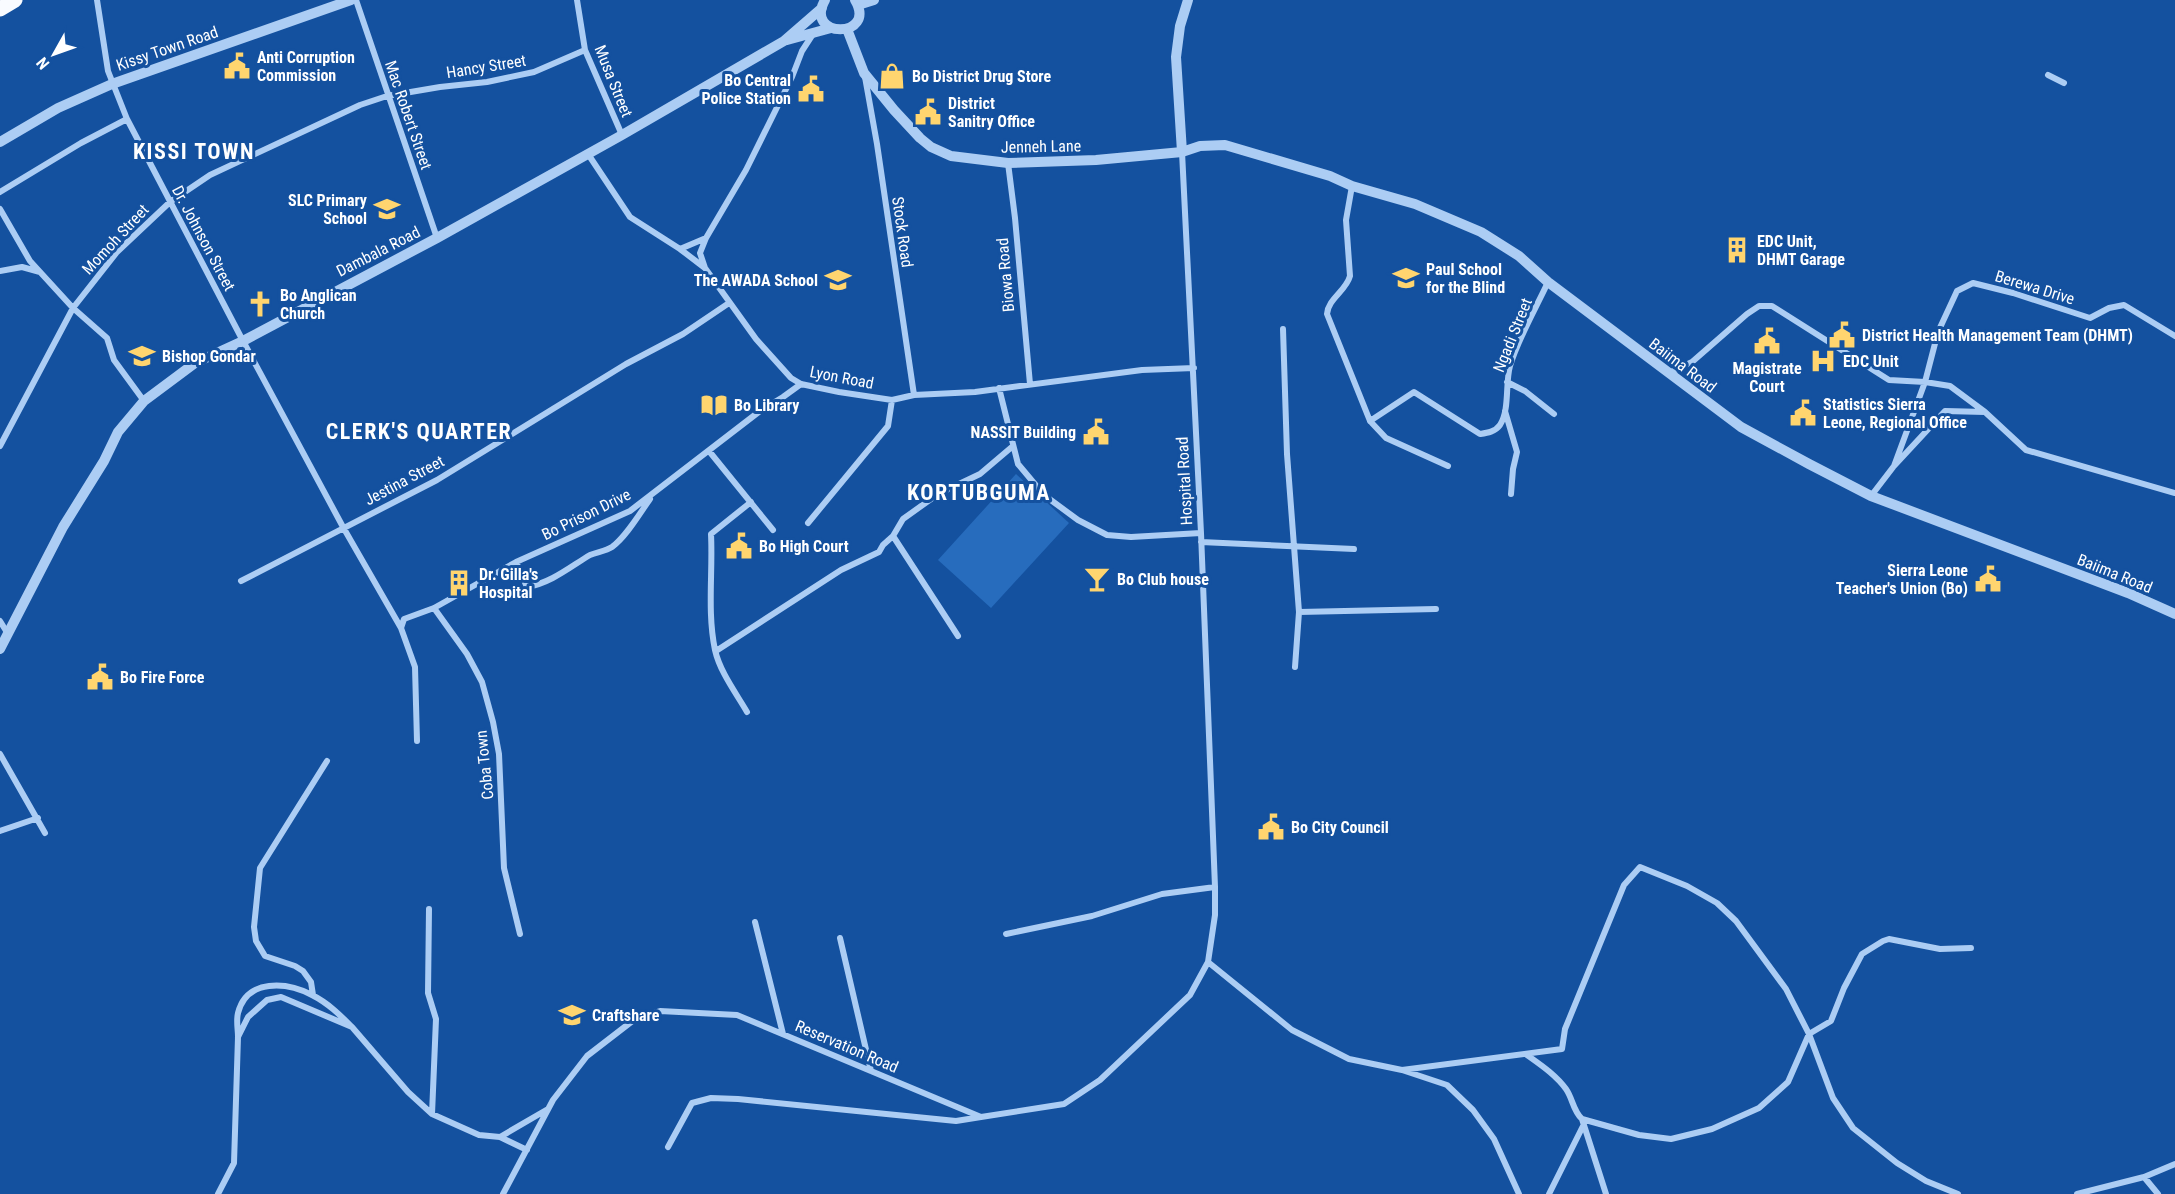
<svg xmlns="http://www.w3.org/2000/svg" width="2175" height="1194" viewBox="0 0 2175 1194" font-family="'Roboto Condensed',sans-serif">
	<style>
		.green { fill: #276cbd }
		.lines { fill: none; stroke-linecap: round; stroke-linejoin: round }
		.minor { stroke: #accdf4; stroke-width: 6 }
		.tertiary { stroke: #accdf4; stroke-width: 10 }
		.primary { stroke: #f9fbff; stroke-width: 15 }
		.labels { text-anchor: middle; stroke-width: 6; stroke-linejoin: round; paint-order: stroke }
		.street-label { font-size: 16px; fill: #fff; stroke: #14519f }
		.poi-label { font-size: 16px; font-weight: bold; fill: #fff; stroke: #14519f; text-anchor: start }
		.district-label { font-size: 22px; font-weight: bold; letter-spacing: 1.5px; fill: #fff; stroke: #14519f }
	</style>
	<rect width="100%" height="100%" fill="#14519f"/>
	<path class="green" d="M1016,474l53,49 -78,85 -53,-48z"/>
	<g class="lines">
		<path class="minor" d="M97,0l11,71 19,48 116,222 100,186 58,101 14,39 2,74
			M356,0l81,238
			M577,0l8,50 37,85
			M2048,75l16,8
			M865,77l12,67 37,251
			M588,154l42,63 50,32 25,19 51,71 35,39 10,6 38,8 53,8 22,-5 61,-3 167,-22 52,-2
			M1008,163l7,55 15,166
			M1352,186l-6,34 4,56c-4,15 -22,23 -23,38l43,107 16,17 62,28
			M0,192l81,-49 46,-24
			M0,209l30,52 43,47 34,30 7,22 30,41
			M680,249l26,-11
			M705,268l-5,-15 6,-15 40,-68 46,-93 10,-26 11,-17
			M0,271l22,-4 18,5
			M1283,329l4,125 12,158 -4,55
			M1669,373l23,-11 55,-48 12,-8h13l117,74 36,2 25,4 35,26
			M1507,382l18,9 29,23
			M999,388l19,76 26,31 34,25 29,15 24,2 70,-4
			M1505,411l12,41 -4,17 -2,25
			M1370,421l44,-29 66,42c7,-1 15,-2 20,-9 10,-16 5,-41 10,-59 8,-27 26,-58 38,-84
			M0,446l73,-138 44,-56 53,-50 40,-27 150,-70 27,-9 53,-9 47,-5 47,-10 51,-22
			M709,451l64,79
			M1894,466l31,-84 13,-50 19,-41 16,-8 40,10 77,25 19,-10 15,-3 51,31
			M1871,496l23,-30 51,-55 40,1 41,38 149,43
			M808,523l80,-97 4,-26
			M893,536l65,100
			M1201,542l153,7
			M516,562l11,25c24,-4 43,-20 63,-32 7,-3 16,-4 22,-8 14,-10 28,-34 38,-48
			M241,581l196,-101 189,-116 57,-30 46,-31
			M434,608l33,46 15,28 11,40 6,32 5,114 16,66
			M1299,612l137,-3
			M0,621l8,13
			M401,628l3,-9 30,-11 82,-46 114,-51 130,-100 23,-14 18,-13
			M716,651l125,-81 38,-18 4,-7 10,-9 10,-17 35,-25 42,-20 33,-28
			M747,712c-11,-19 -27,-40 -32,-62 -8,-39 -2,-77 -4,-116l40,-32
			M0,754l45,79
			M0,831l38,-13
			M429,909l-1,84 8,26 -4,95
			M755,922l28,112
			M1006,934l86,-18 70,-22 53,-7
			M840,938l31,133
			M1208,962l84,68 57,29 53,11 45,15 26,25 21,29 25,55
			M313,995l-2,-13 -8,-11 -8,-5 -30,-10 -9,-15 -2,-14 6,-59 67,-107
			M352,1027l56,65 24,22 47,21 21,2 27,13
			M1527,1055c14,10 29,20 39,34 7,10 7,22 16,30l24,75
			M1402,1070l160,-21 3,-20 59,-144 16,-18 47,19 30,17 19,18 50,68 23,45 24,64 20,30 44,35 29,18 32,13
			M1582,1119l57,16 32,4 41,-10 47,-21 29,-26 21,-48 22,-13 13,-33 18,-34 21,-13 6,-2 51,10 31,-1
			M500,1137l48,-28
			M668,1147l24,-44 19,-5 27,1 218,22 25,-4
			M2144,1177l14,17
			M218,1194l16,-31 4,-126c0,-8 -2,-16 0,-24 9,-35 49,-31 74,-18 16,8 28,20 40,32l-71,-30 -14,3 -19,17 -10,20
			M503,1194l50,-94 34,-44 48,-37 25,-8 77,4 244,102 83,-13 36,-24 90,-85 18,-33 7,-47v-28l-14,-354 -19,-381
			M1549,1194l34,-68
			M2077,1194l67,-17 31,-13"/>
		<path class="tertiary" d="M825,0c-22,39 53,39 30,0
			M858,5l16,-5
			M847,29l17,44 30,37 26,28 11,9 20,9 57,7 88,-3 86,-8 18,-6 25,-1 105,31 22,10 63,18 66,28 38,24 29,26 193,145 68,37 62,32 257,97 47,21
			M787,40l44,-12
			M0,142l58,-34 54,-24 239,-84
			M1182,152l-6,-95 4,-31 8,-26
			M0,649l63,-122 41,-66 14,-29 26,-31 51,-38 48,-22 194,-103 185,-103 162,-94 38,-33"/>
		<path class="primary" d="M0,9l15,-9"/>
	</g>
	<defs>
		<g id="civic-bare" transform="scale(2.07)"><path d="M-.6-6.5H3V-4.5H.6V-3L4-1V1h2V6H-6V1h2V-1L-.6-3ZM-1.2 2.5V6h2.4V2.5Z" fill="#ffd56f" stroke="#14519f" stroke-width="2.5" paint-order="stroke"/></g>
		<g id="shop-bare" transform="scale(2.07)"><path d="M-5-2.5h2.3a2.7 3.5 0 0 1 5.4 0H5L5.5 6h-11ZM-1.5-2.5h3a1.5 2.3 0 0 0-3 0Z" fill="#ffd56f" stroke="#14519f" stroke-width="2.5" paint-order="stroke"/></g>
		<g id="school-bare" transform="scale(2.07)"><path d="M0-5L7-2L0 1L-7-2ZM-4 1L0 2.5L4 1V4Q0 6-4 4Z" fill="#ffd56f" stroke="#14519f" stroke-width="2.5" paint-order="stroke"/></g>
		<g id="building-bare" transform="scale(2.07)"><path d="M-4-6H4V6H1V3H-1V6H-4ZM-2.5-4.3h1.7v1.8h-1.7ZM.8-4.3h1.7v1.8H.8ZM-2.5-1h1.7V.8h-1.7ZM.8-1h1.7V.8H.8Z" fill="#ffd56f" stroke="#14519f" stroke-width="2.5" paint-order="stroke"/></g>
		<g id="church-bare" transform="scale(2.07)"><path d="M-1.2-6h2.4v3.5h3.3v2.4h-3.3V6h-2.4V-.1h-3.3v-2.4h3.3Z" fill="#ffd56f" stroke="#14519f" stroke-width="2.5" paint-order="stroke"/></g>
		<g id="hospital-bare" transform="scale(2.07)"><path d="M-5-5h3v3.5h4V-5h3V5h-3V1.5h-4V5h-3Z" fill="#ffd56f" stroke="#14519f" stroke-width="2.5" paint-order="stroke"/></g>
		<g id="library-bare" transform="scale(2.07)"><path d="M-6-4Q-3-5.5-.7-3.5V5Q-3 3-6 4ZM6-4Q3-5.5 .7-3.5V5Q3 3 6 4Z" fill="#ffd56f" stroke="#14519f" stroke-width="2.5" paint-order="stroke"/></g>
		<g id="bar-bare" transform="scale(2.07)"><path d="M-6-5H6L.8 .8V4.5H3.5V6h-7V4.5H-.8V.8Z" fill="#ffd56f" stroke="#14519f" stroke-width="2.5" paint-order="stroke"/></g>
	</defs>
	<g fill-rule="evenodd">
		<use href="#civic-bare" x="237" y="66"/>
		<use href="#shop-bare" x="892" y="76"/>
		<use href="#civic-bare" x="811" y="89"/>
		<use href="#civic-bare" x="928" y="112"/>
		<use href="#school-bare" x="387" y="209"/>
		<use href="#building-bare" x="1737" y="250"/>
		<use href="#school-bare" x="1406" y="278"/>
		<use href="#school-bare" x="838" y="280"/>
		<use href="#church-bare" x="260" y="304"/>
		<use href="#civic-bare" x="1842" y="335"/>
		<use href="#civic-bare" x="1767" y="341"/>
		<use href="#school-bare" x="142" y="356"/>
		<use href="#hospital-bare" x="1823" y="361"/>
		<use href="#library-bare" x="714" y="405"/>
		<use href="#civic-bare" x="1803" y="413"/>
		<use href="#civic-bare" x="1096" y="432"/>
		<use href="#civic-bare" x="739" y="546"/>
		<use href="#bar-bare" x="1097" y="579"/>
		<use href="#civic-bare" x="1988" y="579"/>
		<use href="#building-bare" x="459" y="583"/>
		<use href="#civic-bare" x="100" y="677"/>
		<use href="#civic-bare" x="1271" y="827"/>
		<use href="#school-bare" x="572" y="1015"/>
	</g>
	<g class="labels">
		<g class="street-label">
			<text transform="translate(167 48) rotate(-19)" y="6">Kissy Town Road</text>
			<text transform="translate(486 66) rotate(-9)" y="6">Hancy Street</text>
			<text transform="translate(614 81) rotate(68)" y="6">Musa Street</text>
			<text transform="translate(409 115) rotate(71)" y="6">Mac Robert Street</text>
			<text transform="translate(1041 146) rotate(-1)" y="6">Jenneh Lane</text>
			<text transform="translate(903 232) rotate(82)" y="6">Stock Road</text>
			<text transform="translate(204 238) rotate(62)" y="6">Dr. Johnson Street</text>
			<text transform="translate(115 239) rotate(-47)" y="6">Momoh Street</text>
			<text transform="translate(378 251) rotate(-27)" y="6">Dambala Road</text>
			<text transform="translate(1005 275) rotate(-95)" y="6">Biowa Road</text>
			<text transform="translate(2035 287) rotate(17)" y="6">Berewa Drive</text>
			<text transform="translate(1512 335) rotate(-68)" y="6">Ngadi Street</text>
			<text transform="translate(1683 365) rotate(37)" y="6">Baiima Road</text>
			<text transform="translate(842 377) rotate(11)" y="6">Lyon Road</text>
			<text transform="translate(404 480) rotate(-28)" y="6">Jestina Street</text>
			<text transform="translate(1184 481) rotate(-93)" y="6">Hospital Road</text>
			<text transform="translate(586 514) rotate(-26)" y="6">Bo Prison Drive</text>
			<text transform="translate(2115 573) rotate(22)" y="6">Baiima Road</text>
			<text transform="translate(484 765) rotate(-96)" y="6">Coba Town</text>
			<text transform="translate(847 1046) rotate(23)" y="6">Reservation Road</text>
		</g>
		<g class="poi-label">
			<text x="257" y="63">Anti Corruption<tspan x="257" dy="18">Commission</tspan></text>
			<text x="912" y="82">Bo District Drug Store</text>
			<text x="791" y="86" text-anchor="end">Bo Central<tspan x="791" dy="18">Police Station</tspan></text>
			<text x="948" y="109">District<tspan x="948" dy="18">Sanitry Office</tspan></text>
			<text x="367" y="206" text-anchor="end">SLC Primary<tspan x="367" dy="18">School</tspan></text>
			<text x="1757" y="247">EDC Unit,<tspan x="1757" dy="18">DHMT Garage</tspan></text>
			<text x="1426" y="275">Paul School<tspan x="1426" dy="18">for the Blind</tspan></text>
			<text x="818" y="286" text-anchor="end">The AWADA School</text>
			<text x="280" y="301">Bo Anglican<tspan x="280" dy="18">Church</tspan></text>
			<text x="1862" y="341">District Health Management Team (DHMT)</text>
			<text x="162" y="362">Bishop Gondar</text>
			<text x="1843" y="367">EDC Unit</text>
			<text x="1767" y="374" text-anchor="middle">Magistrate<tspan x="1767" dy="18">Court</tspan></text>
			<text x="1823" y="410">Statistics Sierra<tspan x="1823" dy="18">Leone, Regional Office</tspan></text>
			<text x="734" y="411">Bo Library</text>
			<text x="1076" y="438" text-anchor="end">NASSIT Building</text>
			<text x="759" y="552">Bo High Court</text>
			<text x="1968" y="576" text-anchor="end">Sierra Leone<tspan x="1968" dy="18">Teacher's Union (Bo)</tspan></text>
			<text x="479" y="580">Dr. Gilla's<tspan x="479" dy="18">Hospital</tspan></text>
			<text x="1117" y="585">Bo Club house</text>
			<text x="120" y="683">Bo Fire Force</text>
			<text x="1291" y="833">Bo City Council</text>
			<text x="592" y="1021">Craftshare</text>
		</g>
		<g class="district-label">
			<text x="194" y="159">KISSI TOWN</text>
			<text x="419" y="439">CLERK'S QUARTER</text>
			<text x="979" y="500">KORTUBGUMA</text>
		</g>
	</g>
	<g transform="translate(54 54) rotate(230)" stroke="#14519f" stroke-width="4.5" paint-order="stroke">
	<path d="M0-4.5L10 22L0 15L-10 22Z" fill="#ffffff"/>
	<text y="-9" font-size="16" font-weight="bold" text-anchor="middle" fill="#ffffff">N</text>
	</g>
</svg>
